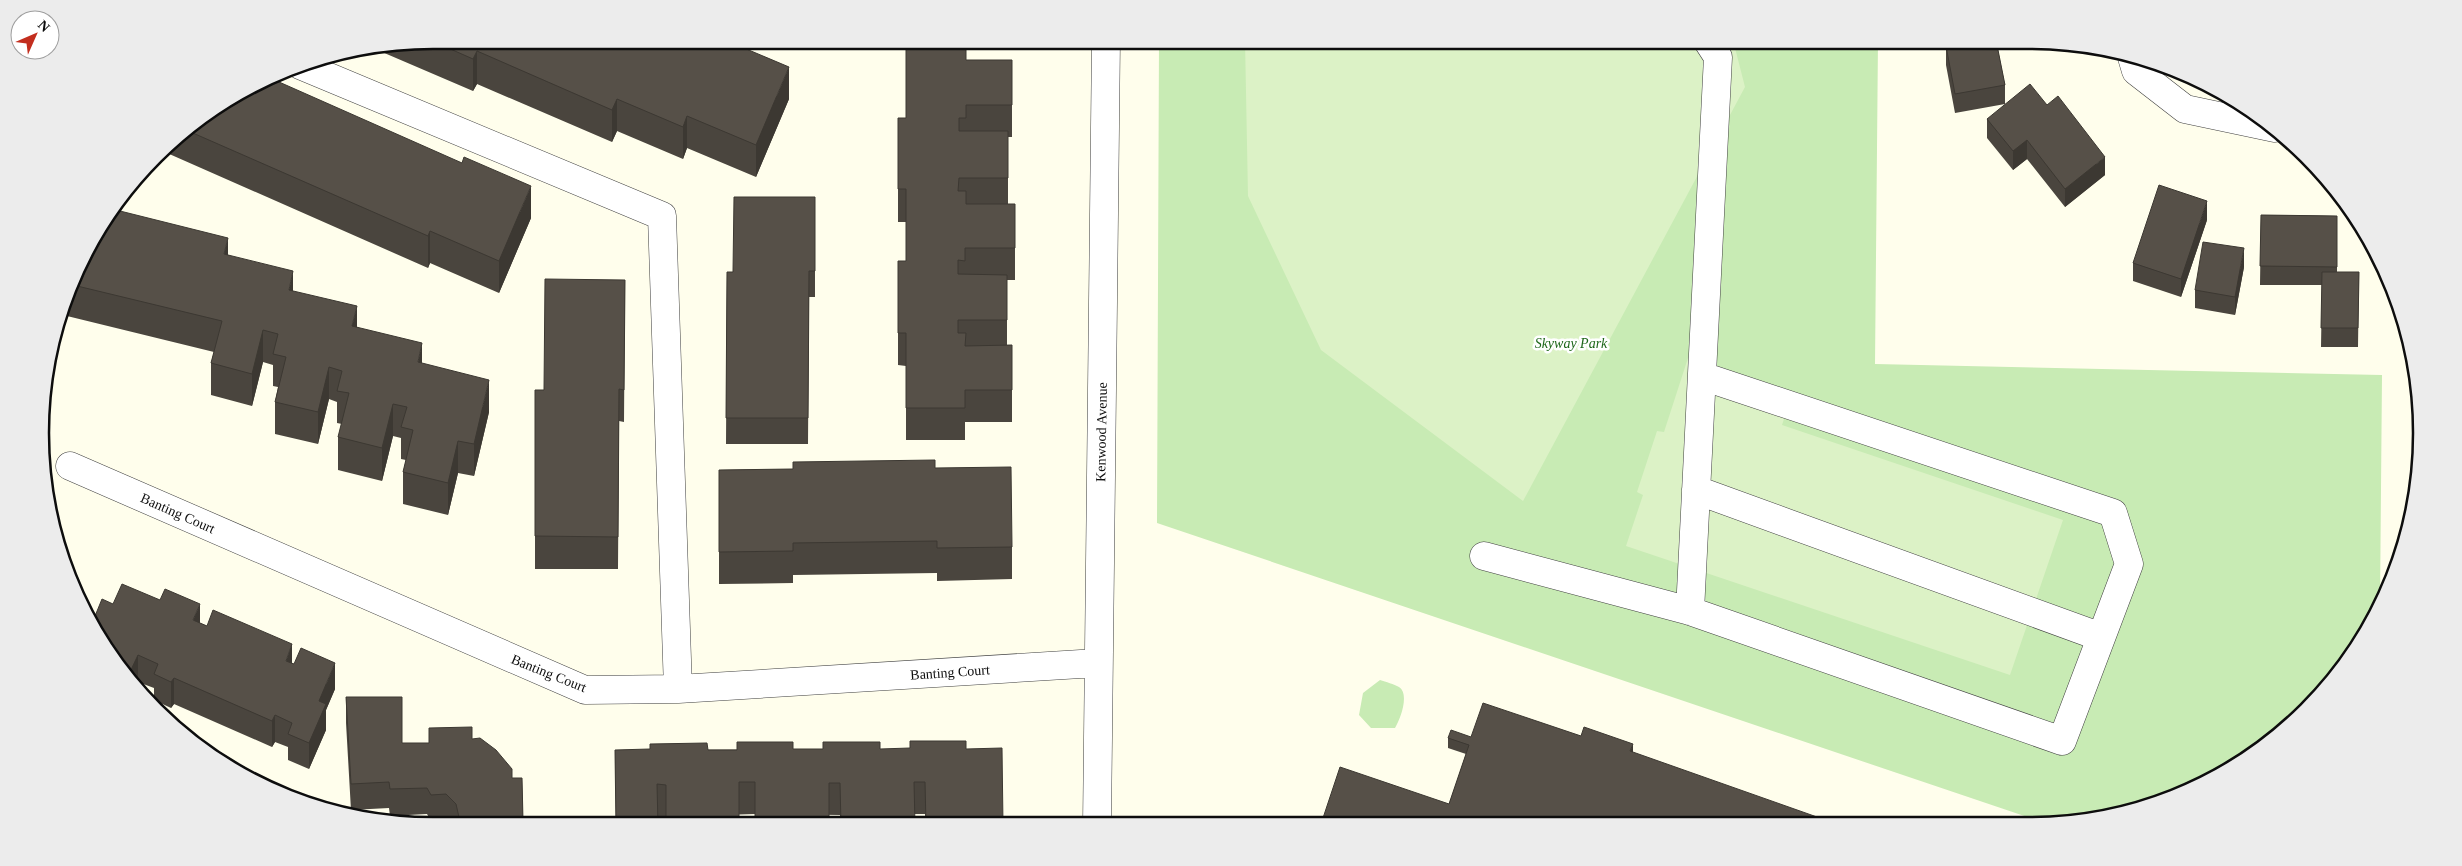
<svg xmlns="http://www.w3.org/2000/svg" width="2462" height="866" viewBox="0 0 2462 866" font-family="'Times New Roman',serif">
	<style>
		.green { fill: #c8ebb4 }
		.pitch { fill: #dcf2c6 }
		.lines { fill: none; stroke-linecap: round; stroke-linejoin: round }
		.minor-casing { stroke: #404040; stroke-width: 29 }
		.minor { stroke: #fff; stroke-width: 28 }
		.wall { fill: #4a453e }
		.shaded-wall { fill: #3c3832 }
		.building { fill: #565048; stroke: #3c3832 }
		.labels { text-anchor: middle; stroke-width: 5; stroke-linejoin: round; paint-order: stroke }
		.park-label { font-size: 14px; font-style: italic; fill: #1e671a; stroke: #fff }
		.street-label { font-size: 14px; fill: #0d0d0d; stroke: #fff }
		.rim { fill: none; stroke: #0d0d0d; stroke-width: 2.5 }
	</style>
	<rect width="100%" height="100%" fill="#fffeec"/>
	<path class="green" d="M1159,40h719l-3,324 507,11 -2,228 -11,27 -81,98 -85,58 -122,37h-36l-888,-300z
		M1380,680c6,2 14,4 19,7 11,7 1,33 -4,41h-24l-12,-13 4,-22z"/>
	<path class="pitch" d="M1245,40h481l8,4 11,43 -222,414 -202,-151 -73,-154z
		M1688,358l105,34 -11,33 281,95 -53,155 -384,-129 17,-51 -6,-3 20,-61 7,1z"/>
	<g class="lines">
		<g class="minor-casing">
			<path id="minor" d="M2131,54l5,17 49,38 90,19
				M300,65l362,151 16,473
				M70,466l515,224 93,-1 419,-26
				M1696,490l405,147
				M1484,556l206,55 372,130 67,-177 -16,-51 -411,-137
				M1690,611l28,-554 -11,-17
				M1097,825l9,-785"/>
		</g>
		<use href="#minor" class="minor"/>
	</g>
	<path class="wall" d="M433,40l356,59 -33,78 -69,-29 -4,11 -66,-28 -5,11 -135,-58 -4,7 -105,-45z
		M1972,40h53v5l-27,5 7,35v19l-50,9 -9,-48v-19l26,-5z
		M966,60h46v77h-4v67h7v76h-8v65h5v77h-47v18h-59v-74l-8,-1v-104h8v-39h-8v-104h8z
		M270,78l261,140 -32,75 -69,-30 -2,5 -261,-115 -4,8 -8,-3 19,-20z
		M2047,105l58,70 -40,32 -38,-48 -14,11 -26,-32v-19z
		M815,197v100h-6l-1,147h-82l1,-172h6z
		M2261,215l76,1v56h22l-1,75h-37l1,-62h-62z
		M2207,220l-26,77 -48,-16v-18z
		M228,255l65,36 129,73 67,48 -15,64 -16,-3 -10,42 -45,-11v-32l3,-12 -5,-1v-21l-8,-2 -11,45 -44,-11v-33l4,-13 -5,-1v-21l-8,-3 -11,45 -43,-10v-32l3,-15 -5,-1v-21l-10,-3 -11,44 -41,-11v-32l3,-11 -147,-36v-13l14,-44z
		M2380,259l10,22h-10z
		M2244,267l-9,48 -40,-7v-18z
		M625,280l-1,142 -5,-1 -1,148h-83v-179h9z
		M935,468l77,79v32l-75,2v-8l-144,2v8l-74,1v-114z
		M113,604l87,19 92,41 43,25 -9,21v20l-17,39 -21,-9v-13l-13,-5 -3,5 -98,-43 -3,4 -17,-8v-12l-16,-6 -3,5 -29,-35z
		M346,697l56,46h27l43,-4 40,39h10l1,48h-71l-6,-6 -15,1 -4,-7 -37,2 -1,-8 -38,2 -5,-87z
		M1581,736l52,16 -184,52 17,-50 -18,-6v-10z
		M966,749l37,76h-77l-1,-11h-11l1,11h-75v-10l-85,-1 -97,3v9h-42l-1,-76z"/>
	<path class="shaded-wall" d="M477,51v33l-4,7v-32z
		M789,67v32l-33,78v-32z
		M617,99v32l-5,11v-32z
		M687,116v32l-4,11v-32z
		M2027,140v19l-14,11v-19z
		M167,145v8l-4,8v-12z
		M2105,157v18l-40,32v-18z
		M531,186v32l-32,75v-32z
		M2207,201v19l-26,77v-18z
		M430,231v32l-2,5v-32z
		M228,238v32l-4,-16z
		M2244,248v19l-9,48v-18z
		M293,271v32l-4,-13z
		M357,306v32l-5,-12z
		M263,330v32l-11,44v-32z
		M422,343v32l-4,-13z
		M329,367v32l-11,45v-32z
		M489,380v32l-15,64v-32z
		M393,404v32l-11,45v-33z
		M458,441v32l-10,42v-32z
		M200,604v26l-7,-10z
		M292,644v26l-6,-9z
		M138,655v27l-3,5 -5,-6v-9z
		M335,663v26l-9,21v20l-17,39v-26l10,-42z
		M174,678v26l-3,4v-26z
		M275,715v27l-3,5v-26z
		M1633,744v10l-3,-3z"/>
	<path class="building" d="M430,40h264l20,9 4,-9h7l64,27 -33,78 -69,-29 -4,11 -66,-28 -5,11 -135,-59 -4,8z
		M1979,40h17l9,45 -50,9 -9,-48z
		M966,44v16h46v45h-46v13h-7v13h49v47h-49l-1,13h8v13h49v44h-50v13l-7,-1v14l49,1v45h-49v13h8l-1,13 47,-1v45h-47v18h-59v-75h-8v-72h8v-72h-8v-71h8v-73z
		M270,78l192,85 2,-6 67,29 -32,75 -69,-30 -2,5 -242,-106z
		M2030,84l17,21 11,-9 47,61 -40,32 -38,-49 -14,11 -26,-32z
		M2159,185l48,16 -26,78 -48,-16z
		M734,197h81v74h-6l-1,147h-82l1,-146h6z
		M112,209l116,29 -4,16 69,17 -4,19 68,16 -5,20 70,17 -4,19 71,18 -15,64 -16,-3 -10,42 -45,-11 10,-42 -12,-3 6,-20 -14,-3 -11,44 -44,-11 11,-44 -12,-2 5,-20 -13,-4 -11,45 -43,-10 11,-45 -13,-3 5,-20 -15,-4 -11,44 -41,-11 11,-42 -149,-36 8,-26z
		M2261,215l76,1v51l-77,-1z
		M2203,242l41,6 -9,49 -40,-7z
		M2322,272h37l-1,56h-37z
		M545,279l80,1 -1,110 -5,-1 -1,148 -83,-1v-146h9z
		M935,460v8l76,-1 1,80 -75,1v-7l-144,2v8l-74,1v-82l74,-1v-7z
		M122,584l38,16 5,-11 35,15 -7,16 14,6 6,-16 79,34 -6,17 8,3 7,-16 34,15 -16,38 7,3 -17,39 -21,-9 4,-11 -17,-8 -3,6 -98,-43 -3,4 -17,-8 4,-10 -20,-9 -8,17 -11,-5 -13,-15 -13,-31 9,-22 11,5z
		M346,697h56v46h27v-15l43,-1v12l8,-1 16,12 16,19v9h10l1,43h-16v5h-46l-5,-22 -10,-10 -15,1 -4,-7 -37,1 -1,-7 -38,2z
		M1483,703l98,33 3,-9 49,17 -3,7 204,72 -513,1 19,-57 109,37 20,-59 -21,-7 3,-8 20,7z
		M910,741h56v8l36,-1 1,77h-77l-1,-43h-11l1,43h-74l-1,-42h-11v42h-74v-43h-16v43l-73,1v-41l-9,-1 1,42h-42l-1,-76 35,-1v-5l57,-1 1,7h29v-8h56v7h30v-7h57v7l30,-1z"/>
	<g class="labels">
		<g class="park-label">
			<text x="1571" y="348">Skyway Park</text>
		</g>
		<g class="street-label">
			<text transform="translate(1101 432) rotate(-89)" y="5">Kenwood Avenue</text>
			<text transform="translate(178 513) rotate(24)" y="5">Banting Court</text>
			<text transform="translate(950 672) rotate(-4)" y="5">Banting Court</text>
			<text transform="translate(549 673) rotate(22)" y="5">Banting Court</text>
		</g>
	</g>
	<path d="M0 0H2462V866H0ZM433 49H2029A384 384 0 0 1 2413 433V433A384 384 0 0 1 2029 817H433A384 384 0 0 1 49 433V433A384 384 0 0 1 433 49Z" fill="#ececec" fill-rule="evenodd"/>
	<path class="rim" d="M433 49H2029A384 384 0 0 1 2413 433V433A384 384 0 0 1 2029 817H433A384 384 0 0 1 49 433V433A384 384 0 0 1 433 49Z"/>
	<g transform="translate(35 35) rotate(45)"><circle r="24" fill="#ffffff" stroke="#9e9e9e"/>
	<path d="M0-4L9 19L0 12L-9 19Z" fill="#c32e1e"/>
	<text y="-8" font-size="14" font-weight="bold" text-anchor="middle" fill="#0d0d0d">N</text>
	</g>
</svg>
